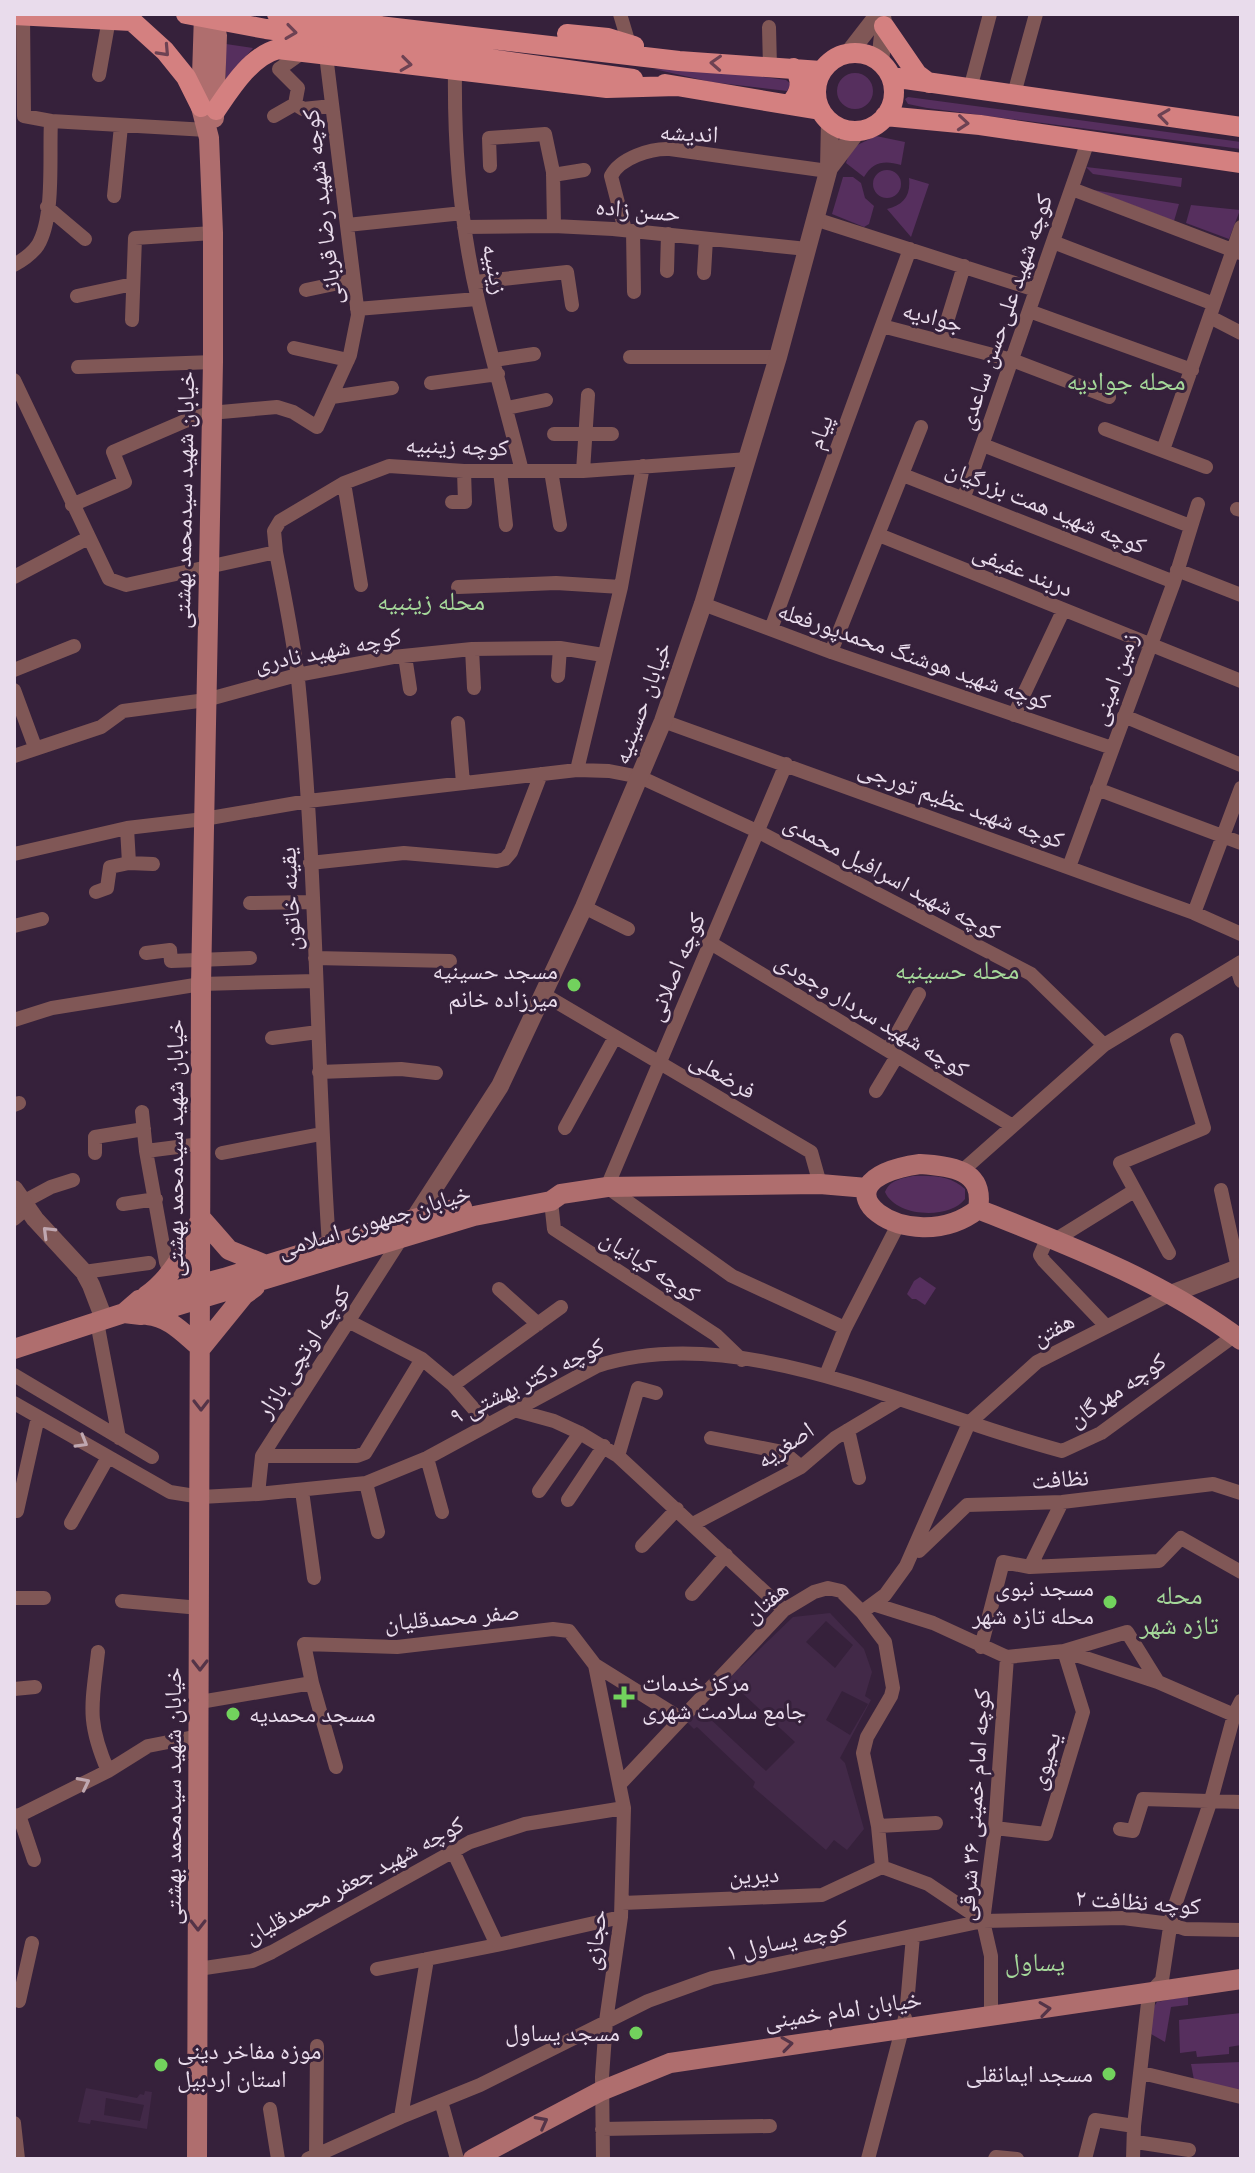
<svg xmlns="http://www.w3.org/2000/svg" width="1255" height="2173" viewBox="0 0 1255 2173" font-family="'PT Sans Narrow','Noto Naskh Arabic',sans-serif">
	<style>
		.built { fill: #422948; fill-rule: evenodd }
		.green { fill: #562f5e }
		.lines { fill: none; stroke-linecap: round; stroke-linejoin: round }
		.minor { stroke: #805756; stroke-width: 14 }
		.tertiary { stroke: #805756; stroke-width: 18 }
		.secondary { stroke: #af6e6e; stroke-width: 20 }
		.primary { stroke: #d48080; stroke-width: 20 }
		.primary-bridge { stroke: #d48080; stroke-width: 20 }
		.oneway { stroke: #6d4253 }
		.oneway2 { stroke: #bfa7b0 }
		.oneway3 { stroke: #543448 }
		.poi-dot { fill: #72d25d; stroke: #36213b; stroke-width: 3 }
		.labels { text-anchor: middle; stroke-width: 6; stroke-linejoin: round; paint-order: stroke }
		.street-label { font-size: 24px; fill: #e9dcec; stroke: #36213b }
		.poi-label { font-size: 24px; fill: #e9dcec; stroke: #36213b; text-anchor: end }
		.neighbourhood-label { font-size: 26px; fill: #a5d89a; stroke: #36213b }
	</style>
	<rect width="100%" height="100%" fill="#36213b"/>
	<path class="built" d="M830,1613l34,36 8,23 -7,24 6,4 -31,58 5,5 19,66 -17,21 -13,-10 -8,10 -73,-63 2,-5 -58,-55 -3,2 -9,-9 19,-19 6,7 -5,6 61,57 29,-29 -69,-64 12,-13 3,2 52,-50zM826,1621l27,24 -18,23 -29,-26zM842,1691l26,13 -18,31 -24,-15z
		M86,2088l51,10 3,-4 4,1 1,-4 7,1 -5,37 -56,-9 -1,4 -12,-2zM106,2098l38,7 -4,16 -36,-6z"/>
	<path class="green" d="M226,44l27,4 -27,32z
		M654,69l58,1 74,10 5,4 -4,7 -76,-9z
		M837 91a18 18 0 1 1 36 0a18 18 0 1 1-36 0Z
		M908,97l333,45v7l-314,-41 -19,-4 -3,-5z
		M876,136l29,6 -4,23c-17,-5 -28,-3 -37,12l-18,-14 5,-15z
		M1086,167l96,11 -1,9 -88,-13z
		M873 184a14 14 0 1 1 28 0a14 14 0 1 1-28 0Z
		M843,177h10l8,6 4,15 9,8 -5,18 -5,3 -32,-13z
		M909,178l20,6 -18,53 -24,-28c16,-4 24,-13 22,-31z
		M1093,190l86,14 -5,17z
		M1191,205l49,5 -11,29 -43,-16z
		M913,1176c18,-1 39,0 52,13v10c-16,21 -69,18 -80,-7 5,-12 15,-13 28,-16z
		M920,1277l16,11 -11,17 -9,-6h-4l-5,-5 7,-13z
		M1188,1996v9l-17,2 -6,35 -14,-8 2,-26 4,-6z
		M1241,2013v32l-12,2v7l-32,3 -1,-6 -16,2 -1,-33z
		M1241,2062v29l-47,-11 -3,-16z"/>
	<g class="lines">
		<path class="minor" d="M376,14v1
			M620,14l9,30
			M23,16l1,100 27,5
			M769,27l1,40
			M455,70c-1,77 5,154 23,230 13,57 30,114 44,171
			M99,75l10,-56
			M970,89l20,-75
			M1014,94l22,-80
			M295,104l3,-16 -19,-19 24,-17
			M274,116l21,-12 8,5 29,-3
			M490,166l-1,-28 56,-4 8,38 1,54
			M553,175l31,-5
			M1072,189l168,64
			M114,196l7,-70
			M47,207l38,32
			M815,219l221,71
			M347,225l116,-12
			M464,227l90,-1 59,3 194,20
			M625,230l-14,-54c9,-18 40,-28 59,-27l158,22
			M633,231l1,61
			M1053,242l161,62
			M14,265c9,-5 18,-11 24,-20 17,-29 11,-90 13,-124l156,9
			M667,271l1,-37
			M704,273l2,-34
			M475,282l92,-10 5,33
			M306,290l47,-10
			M77,296l56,-12
			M357,309l120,-10
			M1029,311l163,59
			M1210,317l31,16
			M132,320l3,-82 78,-5
			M882,326l130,34 97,37
			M941,341l23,-75
			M294,348l54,12
			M630,357h148
			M494,360l40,-6
			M78,367l135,-5
			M14,380l95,199 17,6 150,-33 -2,-21 6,-10 64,-38 45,-17 75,5h119l165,-12
			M431,383l67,-9
			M332,397l60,-9
			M507,408l39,-8
			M1105,429l101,38
			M554,434h58
			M983,445l207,81
			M1163,450l78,-223
			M500,471l6,54
			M551,471l9,54
			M583,471l5,-76
			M903,475l271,107
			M344,483l17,102
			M964,497l124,-356
			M452,502h13l-1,-31
			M72,505l53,-23 -12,-30 72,-31 25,-8 67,-6 16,5 24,15 33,-72 8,-40 -32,-260
			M1237,509l4,1
			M879,535l362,146
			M276,552c8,42 17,84 22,127 19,188 18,377 31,566
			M1177,570l64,25
			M14,577l74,-39
			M458,587l98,-4 65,4
			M703,604l128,48 281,96
			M771,629l139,-380
			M472,649l2,39
			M831,652l90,-225
			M405,656l5,33
			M14,670l60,-24
			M558,676l2,-28
			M14,690l21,57
			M1014,715l49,-104
			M1124,716l117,49
			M663,721l531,192 47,21
			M458,723l5,60
			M14,756l87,-29 22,-16 83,-11 91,-25 96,-18 79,-8 88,-1 43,7
			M786,764l-179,423 125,89 113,52
			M577,770l44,-183 22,-121
			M1097,789l144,54
			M127,828l2,35
			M14,854l113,-26 77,-9 104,-18 269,-31 32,1 31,6 119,55 272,142 73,71
			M310,863l94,-10 93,8 8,-2 6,-7 30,-78
			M1069,867l105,-285 24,-78
			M96,892l11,-4 3,-21 19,-4 24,1
			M250,903l62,-1
			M584,907l44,22
			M1194,913l47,-125
			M14,926l28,-7
			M709,942l302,183
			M146,953l24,-3 1,11 79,-3
			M315,958l135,3
			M1236,965l5,16
			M543,994l268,158 9,32
			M14,1020l38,-12 149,-24 115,-3
			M272,1038l46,-6
			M888,1050l31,-56
			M319,1072l82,-3 35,4
			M876,1091l21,-35
			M14,1105l5,-2
			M142,1112l4,39 20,111 4,10
			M565,1128l50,-91
			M146,1151l55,-7
			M95,1153v-16l49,-8
			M222,1153l99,-19
			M962,1171l142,-126 137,-83
			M1221,1190l17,78
			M551,1201l3,28 162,106 26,25
			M23,1202l28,-15 22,-7
			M123,1204l33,-5
			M14,1219l13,-11
			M1055,1240l79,-49
			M1044,1246l-4,9 4,6 62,65
			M1169,1253l-49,-90 84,-35 -27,-88
			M84,1272l65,-9
			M499,1289l39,35
			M97,1322l22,116
			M350,1322l72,37 31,26 34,39
			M14,1375l138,82
			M826,1375l19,-47 54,-105
			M453,1385l108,-78
			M14,1403l156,89 31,5 57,-3 108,-11 61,-25 170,-92c118,-38 259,19 371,56 31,11 62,20 94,29l39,-18 134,-98
			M514,1410l40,11 26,12 38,23 166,154
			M848,1430l11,48
			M711,1438l72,14 18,15
			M262,1456h95l8,-3 57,-94
			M618,1456l20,-68 18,5
			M427,1458l15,54
			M366,1483l12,49
			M302,1491l12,87
			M539,1491l41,-58
			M258,1494l4,-38 139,-217
			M568,1500l36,-54
			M17,1511l21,-94
			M71,1523l37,-66
			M693,1524l108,-57 34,-29 65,-39
			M642,1546l35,-37
			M919,1551l48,-46 95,-3 151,-18 28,9
			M1030,1567l32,-65
			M692,1594l34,-39
			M14,1598h30
			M122,1601l78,7
			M873,1604l60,19 74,34 57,-6 63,-19 31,50 76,33
			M862,1612l23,-17 21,-29 63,-143 68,-61 134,-68
			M981,1647l22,-85 27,5 129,-6 22,-23 60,34
			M1064,1651l94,31
			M98,1652c-6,53 -12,68 10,119
			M595,1665l85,53
			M14,1689l21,-2
			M200,1702l112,-19
			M336,1767l-24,-84 -8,-39 93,3 156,-18 16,2 26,34 29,143 -3,109 -15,104 -4,56 1,82
			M620,1784l164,-174 30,-18 14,-4 13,3 21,21 23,30 8,46 -2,8 -24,41 -4,16 15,73 4,41
			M19,1815l15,45
			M14,1818l94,-47 40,-25 51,-10
			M878,1826l58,-3
			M995,1828l51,6 37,-122 -19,-61
			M1120,1829l13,2 10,-32 98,3
			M453,1851l44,94
			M882,1867l46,17 55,37
			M622,1903l200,-8 60,-28
			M198,1969l54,-8 20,-9 198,-110 55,-18 99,-16
			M377,1969l120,-24 124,-28
			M19,2001l13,-58
			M907,2005l6,-69
			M991,2016v-60l-8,-35 12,-93 12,-171
			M1142,2073l99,24
			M441,2101l16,58
			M270,2109l8,50
			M401,2117l26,-158
			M14,2123l4,36
			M602,2129l168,-3
			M1136,2142l53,8
			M316,2156l1,-110
			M308,2159l93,-42 79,-32 168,-84 64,-23 271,-57 140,-3 48,6 14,5 56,1
			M868,2159l37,-141
			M995,2159l1,-2 21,2
			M1085,2159l10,-39 39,6
			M1133,2159l1,-33 15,-132 13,-14 10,-66 39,-114 23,-85 7,-14"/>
		<path class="tertiary" d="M848,54l31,-40
			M880,62l4,-36 -2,-9
			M829,168l28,-37
			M14,1189l21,30 49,53 7,13 13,34
			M414,1219l86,-133 84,-179 79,-186 40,-117 75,-247 51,-189 1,-47
			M1171,1294l70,-27"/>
		<path class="secondary" d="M214,118l3,-83
			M920,1164c30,2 65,5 58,45 -69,54 -178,-28 -58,-45z
			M978,1209c92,37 183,71 263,131
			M146,1296c27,-19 42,-49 55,-78l28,32 37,15
			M124,1313l17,2 35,-9 298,-90 77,-15 10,-7 46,-7 213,-3 47,4
			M147,1315c23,2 37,19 54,33l43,-53 11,-8
			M14,1349l110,-36 15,-13 85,-22 190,-59 48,-12
			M197,2159l4,-1175 12,-622v-129l-4,-95 -8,-31 3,-93
			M473,2159l128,-68 69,-28 571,-84"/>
		<path class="primary" d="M14,15l118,6 33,30 21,26 15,30
			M379,26l300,35 142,10
			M884,26l33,48 12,9
			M567,34l41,4 26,8
			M376,43l257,36
			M816 92a39 39 0 1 1 78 0a39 39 0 1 1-78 0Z
			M891,77l350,50
			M665,84l155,26
			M789,105c12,-12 14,-24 5,-37
			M216,110c15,-22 35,-54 62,-61l329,39 70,-2
			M885,116l95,9 261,38"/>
		<path class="primary-bridge" d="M186,14l80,15 110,14
			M277,14l102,12"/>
	</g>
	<defs><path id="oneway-chevron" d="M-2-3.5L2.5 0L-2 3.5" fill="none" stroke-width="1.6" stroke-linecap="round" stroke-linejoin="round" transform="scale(2)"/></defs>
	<g class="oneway">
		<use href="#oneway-chevron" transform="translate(291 32) rotate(8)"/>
		<use href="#oneway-chevron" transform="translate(164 51) rotate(47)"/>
		<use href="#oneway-chevron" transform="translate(716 63) rotate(-177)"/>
		<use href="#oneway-chevron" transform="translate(406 64) rotate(7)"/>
		<use href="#oneway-chevron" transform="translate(1164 116) rotate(-172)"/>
		<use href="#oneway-chevron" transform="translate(963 123) rotate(5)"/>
	</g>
	<g class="oneway2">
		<use href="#oneway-chevron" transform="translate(48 1232) rotate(-135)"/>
		<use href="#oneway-chevron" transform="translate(82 1442) rotate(30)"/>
		<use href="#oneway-chevron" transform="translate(84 1783) rotate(-27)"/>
	</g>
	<g class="oneway3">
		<use href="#oneway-chevron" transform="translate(201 1405) rotate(90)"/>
		<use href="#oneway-chevron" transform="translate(200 1665) rotate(90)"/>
		<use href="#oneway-chevron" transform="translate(198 1925) rotate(90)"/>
		<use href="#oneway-chevron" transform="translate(1045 2009) rotate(-8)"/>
		<use href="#oneway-chevron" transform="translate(787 2044) rotate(-8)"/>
		<use href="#oneway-chevron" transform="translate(542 2122) rotate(-28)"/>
	</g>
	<g class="poi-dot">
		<circle cx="574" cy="985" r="8"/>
		<circle cx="1110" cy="1602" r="8"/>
		<path d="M620 1685h8v8h8v8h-8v8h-8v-8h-8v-8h8z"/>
		<circle cx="233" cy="1714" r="8"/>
		<circle cx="636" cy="2033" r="8"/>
		<circle cx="161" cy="2065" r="8"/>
		<circle cx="1109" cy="2074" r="8"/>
	</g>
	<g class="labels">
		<g class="street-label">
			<text transform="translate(689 133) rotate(3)" y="8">اندیشه</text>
			<text transform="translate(322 207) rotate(-97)" y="8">کوچه شهید رضا قربانی</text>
			<text transform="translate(638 210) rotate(5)" y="8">حسن زاده</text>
			<text transform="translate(495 269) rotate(79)" y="8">زینبیه</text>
			<text transform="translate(1005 312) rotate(-71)" y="8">کوچه شهید علی‌حسن ساعدی</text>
			<text transform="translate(933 317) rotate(15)" y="8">جوادیه</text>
			<text transform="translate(820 432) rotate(-70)" y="8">پیام</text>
			<text transform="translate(457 446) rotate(2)" y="8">کوچه زینبیه</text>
			<text transform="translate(184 500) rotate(-89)" y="8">خیابان شهید سیدمحمد بهشتی</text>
			<text transform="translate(1046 507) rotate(22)" y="8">کوچه شهید همت بزرگیان</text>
			<text transform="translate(1023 570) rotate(22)" y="8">دربند عفیفی</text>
			<text transform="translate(328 650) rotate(-11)" y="8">کوچه شهید نادری</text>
			<text transform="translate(914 656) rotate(19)" y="8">کوچه شهید هوشنگ محمدپورفعله</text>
			<text transform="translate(1114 679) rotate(-70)" y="8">زمین امینی</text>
			<text transform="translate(642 703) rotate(-70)" y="8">خیابان حسینیه</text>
			<text transform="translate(961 804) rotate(20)" y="8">کوچه شهید عظیم تورجی</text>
			<text transform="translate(892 877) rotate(28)" y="8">کوچه شهید اسرافیل محمدی</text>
			<text transform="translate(290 899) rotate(-93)" y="8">یقینه خاتون</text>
			<text transform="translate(676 967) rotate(-67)" y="8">کوچه اصلانی</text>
			<text transform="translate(872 1015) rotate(31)" y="8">کوچه شهید سردار وجودی</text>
			<text transform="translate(723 1075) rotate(30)" y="8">فرضعلی</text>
			<text transform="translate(175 1148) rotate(-90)" y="8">خیابان شهید سیدمحمد بهشتی</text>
			<text transform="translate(374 1221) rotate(-17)" y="8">خیابان جمهوری اسلامی</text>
			<text transform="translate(650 1266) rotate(33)" y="8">کوچه کیانیان</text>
			<text transform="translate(1053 1329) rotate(-28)" y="8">هفتن</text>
			<text transform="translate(303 1352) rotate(-57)" y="8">کوچه اوتچی بازار</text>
			<text transform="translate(527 1381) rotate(-26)" y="8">کوچه دکتر بهشتی ۹</text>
			<text transform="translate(1117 1390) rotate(-34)" y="8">کوچه مهرگان</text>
			<text transform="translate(785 1445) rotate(-34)" y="8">اصغریه</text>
			<text transform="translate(1060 1479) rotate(-4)" y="8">نظافت</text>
			<text transform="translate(766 1602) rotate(-41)" y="8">هفتان</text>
			<text transform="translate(452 1617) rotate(-5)" y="8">صفر محمدقلیان</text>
			<text transform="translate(1045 1761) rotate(-73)" y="8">یحیوی</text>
			<text transform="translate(173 1796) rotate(-90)" y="8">خیابان شهید سیدمحمد بهشتی</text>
			<text transform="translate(974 1805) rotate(-86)" y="8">کوچه امام خمینی ۳۶ شرقی</text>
			<text transform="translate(754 1875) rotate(-2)" y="8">دیرین</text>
			<text transform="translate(354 1880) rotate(-28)" y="8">کوچه شهید جعفر محمدقلیان</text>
			<text transform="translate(1138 1902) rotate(4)" y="8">کوچه نظافت ۲</text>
			<text transform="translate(595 1940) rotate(-83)" y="8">حجازی</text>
			<text transform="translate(787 1940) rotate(-12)" y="8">کوچه یساول ۱</text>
			<text transform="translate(843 2010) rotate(-8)" y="8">خیابان امام خمینی</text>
		</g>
		<g class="poi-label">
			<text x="558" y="979">مسجد حسینیه<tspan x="558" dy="28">میرزاده خانم</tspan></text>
			<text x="1094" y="1596">مسجد نبوی<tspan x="1094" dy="28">محله تازه شهر</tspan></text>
			<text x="642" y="1691" text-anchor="start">مرکز خدمات<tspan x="642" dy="28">جامع سلامت شهری</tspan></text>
			<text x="249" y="1722" text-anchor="start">مسجد محمدیه</text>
			<text x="620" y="2041">مسجد یساول</text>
			<text x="177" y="2059" text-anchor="start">موزه مفاخر دینی<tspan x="177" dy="28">استان اردبیل</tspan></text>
			<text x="1093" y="2082">مسجد ایمانقلی</text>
		</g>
		<g class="neighbourhood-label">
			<text x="1126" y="390">محله جوادیه</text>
			<text x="431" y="610">محله زینبیه</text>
			<text x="957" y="979">محله حسینیه</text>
			<text x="1179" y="1604">محله<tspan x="1179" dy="30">تازه شهر</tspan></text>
			<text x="1035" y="1971">یساول</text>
		</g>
	</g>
	<rect width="1255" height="2173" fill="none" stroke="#e9dcec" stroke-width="32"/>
</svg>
